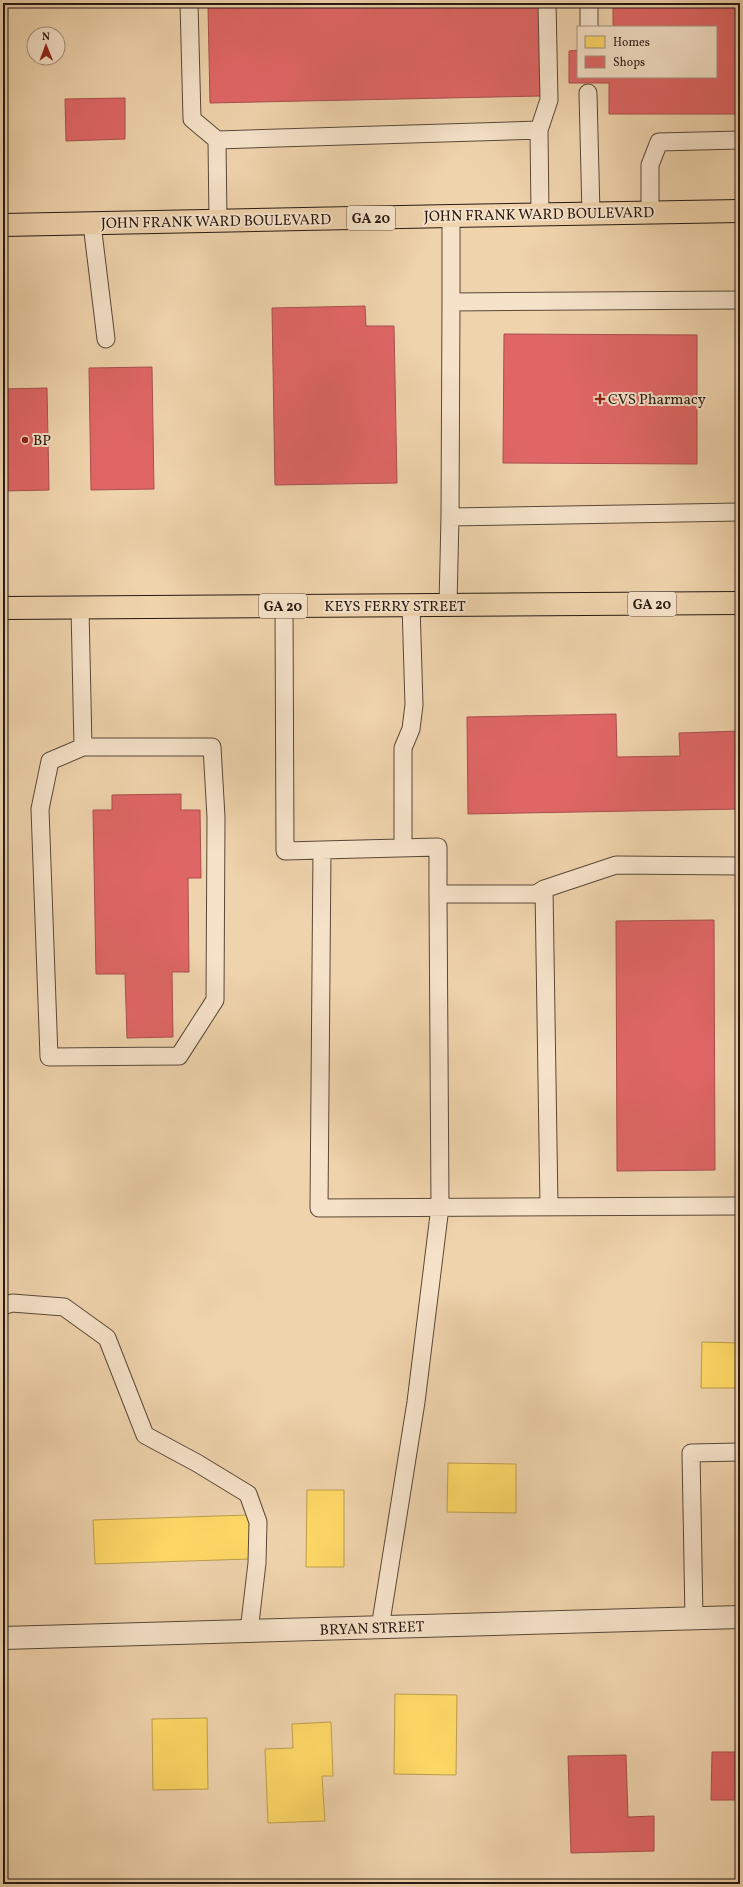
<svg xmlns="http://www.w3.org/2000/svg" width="743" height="1887" viewBox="0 0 743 1887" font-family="Vollkorn,serif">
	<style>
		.homes { fill: #ffd966; stroke: #be9f4d }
		.shops { fill: #e06666; stroke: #a94f4d }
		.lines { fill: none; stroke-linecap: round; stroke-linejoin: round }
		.lane-casing { stroke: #5a4838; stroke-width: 19 }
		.street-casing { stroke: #5a4838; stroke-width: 24 }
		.primary-casing { stroke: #281912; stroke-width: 24 }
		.lane { stroke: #f5e2c9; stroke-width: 17 }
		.street { stroke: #f5e2c9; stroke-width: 22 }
		.primary { stroke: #efd3ac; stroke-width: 22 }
		.poi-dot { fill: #8f2418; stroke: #f5e2c9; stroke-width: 1.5 }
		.labels { text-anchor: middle; stroke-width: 4; stroke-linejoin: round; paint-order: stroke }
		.shield { fill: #f5e2c9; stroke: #665549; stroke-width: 1 }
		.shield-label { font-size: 14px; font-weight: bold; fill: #281912 }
		.street-label { font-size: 15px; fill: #281912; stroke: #f5e2c9 }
		.poi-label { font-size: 15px; fill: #281912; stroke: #f5e2c9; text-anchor: start }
	</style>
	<rect width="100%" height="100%" fill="#efd3ac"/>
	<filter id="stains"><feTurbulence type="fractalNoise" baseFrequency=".005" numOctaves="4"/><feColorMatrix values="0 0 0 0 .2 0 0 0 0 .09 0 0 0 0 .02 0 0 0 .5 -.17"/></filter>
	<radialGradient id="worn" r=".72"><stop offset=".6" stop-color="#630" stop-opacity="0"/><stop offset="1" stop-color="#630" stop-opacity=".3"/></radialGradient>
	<path class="homes" d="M702,1342l38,1v45h-39z
		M448,1463l68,1v49l-69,-1z
		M307,1490h37v77h-38z
		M249,1515l1,44 -155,5 -2,-44z
		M395,1694l62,1 -1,80 -62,-1z
		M207,1718l1,71 -55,1 -1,-71z
		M331,1722l2,54h-11l3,45 -57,2 -3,-74 28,-1 -1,-24z"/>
	<path class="shops" d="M361,3h178l2,93 -331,7 -2,-97z
		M613,3h127v111h-131v-31h-40v-32l9,-1v27h138v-50h-103z
		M125,98v41l-59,2 -1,-42z
		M365,306l1,20h28l3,157 -122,2 -3,-177z
		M504,334l193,1v129l-194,-1z
		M152,367l2,122 -63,1 -2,-122z
		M47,388l2,102 -46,1v-102z
		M616,714l1,43 63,-1 -1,-23 61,-2v78l-272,5 -1,-97z
		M181,794v16h19l1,68h-13l1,94h-17l1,65 -46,1 -2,-64h-29l-3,-164h19v-15z
		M714,920l1,250 -98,1 -1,-250z
		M712,1752h25v9h3v39h-29z
		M626,1755l2,62 26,-1v35l-83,2 -3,-97z"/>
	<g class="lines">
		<g class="lane-casing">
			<path id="lane" d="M189,3l3,116 25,21
				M589,3v24
				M588,93l3,121
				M650,213v-48l9,-23 81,-2
				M540,215l-1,-85 10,-30 -2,-97
				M451,216v86l289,-2
				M218,222l-1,-82 322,-10
				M92,224l14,115
				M450,519l1,-217
				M448,605l2,-88 290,-5
				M284,606l1,245 37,-1 -3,358 421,-2
				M80,608l3,139 -33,14 -10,48 9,248 130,-1 36,-56 1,-183 -4,-70h-129
				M403,847v-99l8,-19 3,-24 -3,-100
				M322,850l116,-3v47h98l8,-5 72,-24 124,1
				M544,889l5,317
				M3,1306l9,-3 52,4 43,31 38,97 52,28 51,31 10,28 -1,41 -8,68
				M694,1618l-3,-165 49,-1
				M380,1628l36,-226 24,-195 -2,-313"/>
		</g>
		<g class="street-casing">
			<path id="street" d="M3,1638l737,-21"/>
		</g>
		<g class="primary-casing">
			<path id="primary" d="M3,225l448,-9 289,-5
				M3,608l737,-5"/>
		</g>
		<use href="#lane" class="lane"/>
		<use href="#street" class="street"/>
		<use href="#primary" class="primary"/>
	</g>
	<g class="poi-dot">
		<path d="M598 393h4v4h4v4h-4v4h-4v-4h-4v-4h4z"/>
		<circle cx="25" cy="440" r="4"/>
	</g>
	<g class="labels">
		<g class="shield">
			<rect x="347" y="206" width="48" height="24" rx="3"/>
			<rect x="628" y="592" width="48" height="24" rx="3"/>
			<rect x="259" y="594" width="48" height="24" rx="3"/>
		</g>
		<g class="shield-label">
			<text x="371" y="223">GA 20</text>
			<text x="652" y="609">GA 20</text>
			<text x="283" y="611">GA 20</text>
		</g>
		<g class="street-label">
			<text transform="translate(539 214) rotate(-1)" y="5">JOHN FRANK WARD BOULEVARD</text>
			<text transform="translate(216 221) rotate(-1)" y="5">JOHN FRANK WARD BOULEVARD</text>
			<text x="395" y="611">KEYS FERRY STREET</text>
			<text transform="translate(372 1628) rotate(-2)" y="5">BRYAN STREET</text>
		</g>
		<g class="poi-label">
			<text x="608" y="404">CVS Pharmacy</text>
			<text x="33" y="445">BP</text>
		</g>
	</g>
	<rect width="743" height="1887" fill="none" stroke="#efd3ac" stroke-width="16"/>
	<rect x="4" y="4" width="735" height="1879" fill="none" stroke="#281912" stroke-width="2"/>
	<rect x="8" y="8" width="727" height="1871" fill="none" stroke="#281912"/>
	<rect x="577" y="26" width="140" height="52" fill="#f5e2c9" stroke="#a39280"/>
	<rect x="585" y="36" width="20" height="12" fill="#ffd966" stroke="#a39280"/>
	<text x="613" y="46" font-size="12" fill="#281912">Homes</text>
	<rect x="585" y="56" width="20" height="12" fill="#e06666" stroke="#a39280"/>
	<text x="613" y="66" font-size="12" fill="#281912">Shops</text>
	<g transform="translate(46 46) rotate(359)"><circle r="19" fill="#f5e2c9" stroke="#a39280"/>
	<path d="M0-3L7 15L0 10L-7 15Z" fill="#8f2418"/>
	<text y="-6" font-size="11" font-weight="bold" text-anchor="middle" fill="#281912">N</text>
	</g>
	<rect width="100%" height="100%" filter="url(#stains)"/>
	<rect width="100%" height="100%" fill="url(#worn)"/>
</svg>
